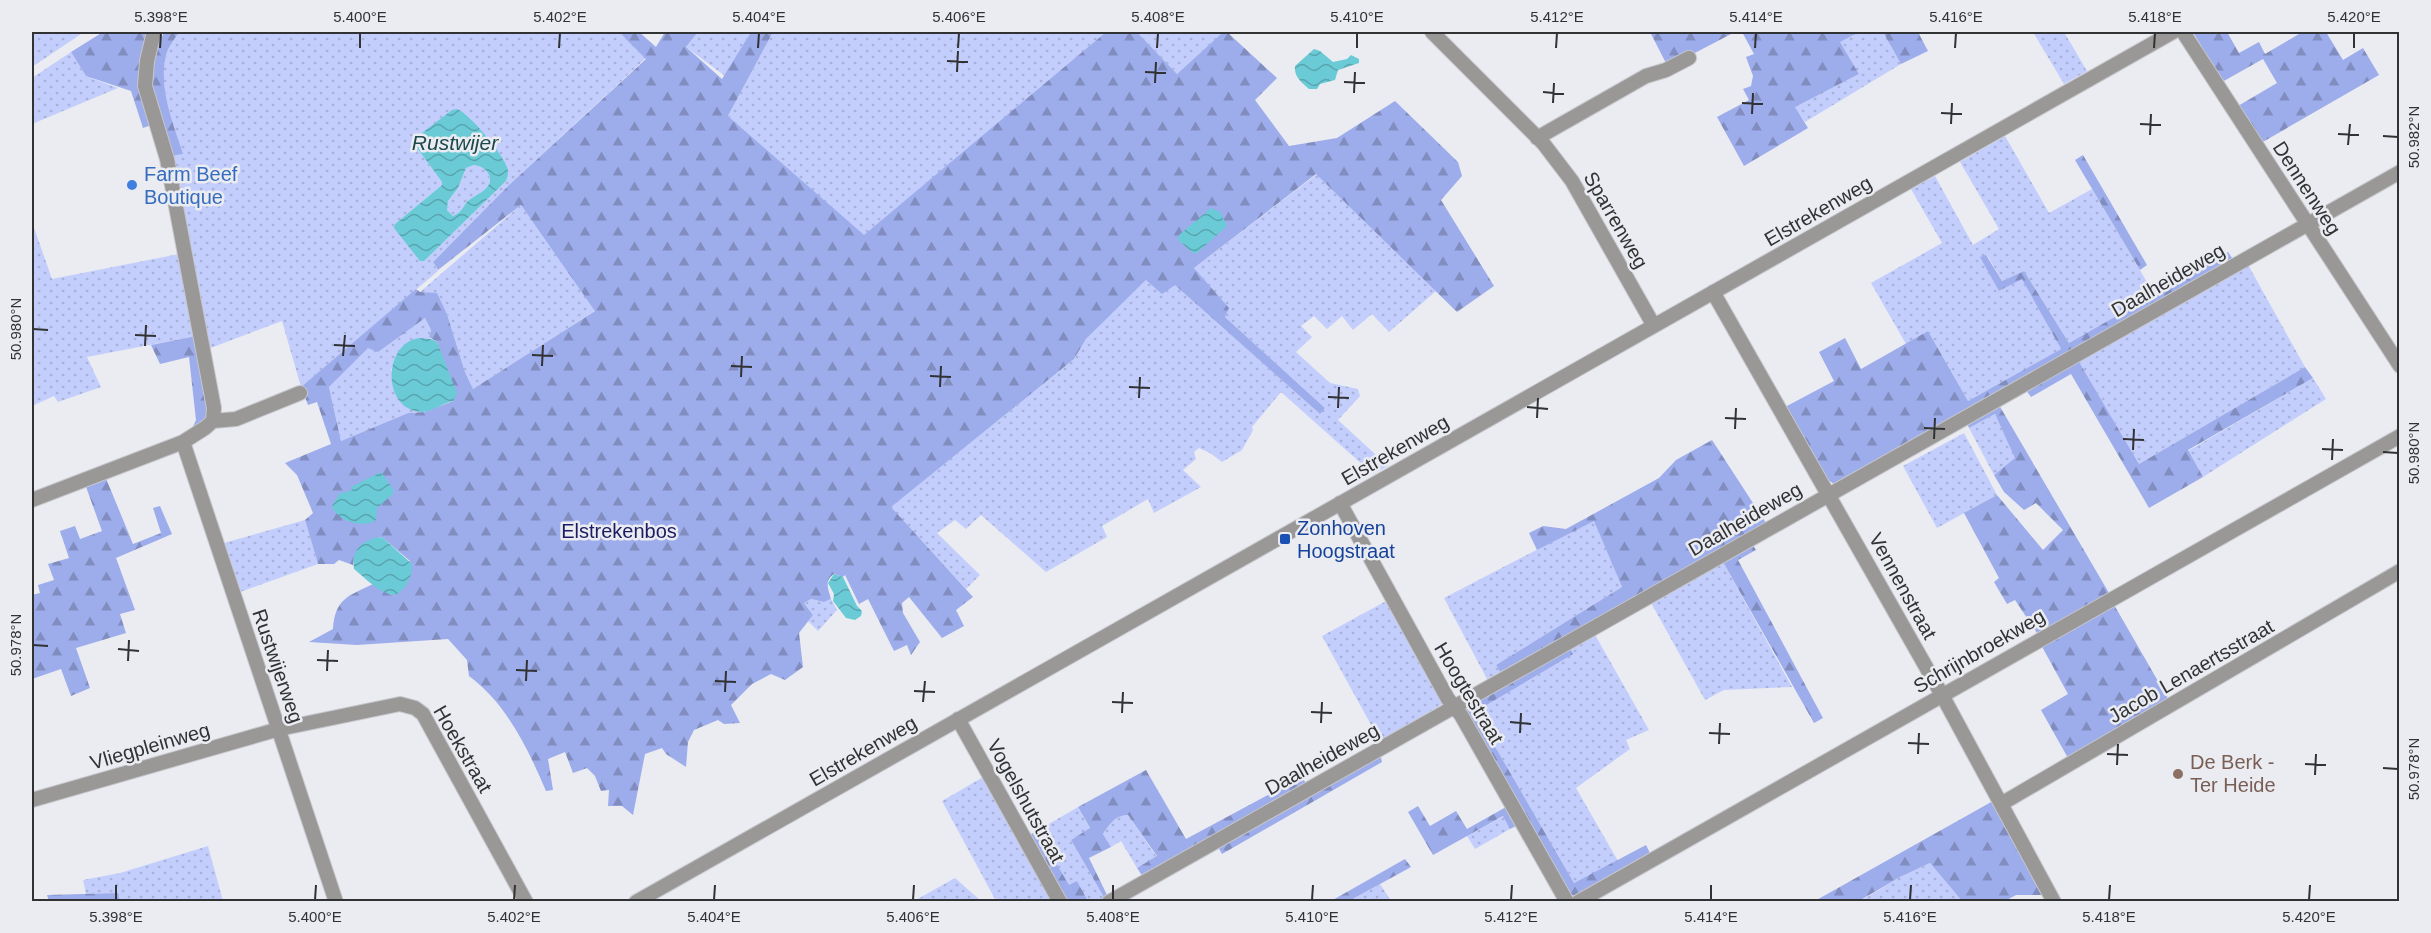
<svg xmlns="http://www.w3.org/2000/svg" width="2431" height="933" viewBox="0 0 2431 933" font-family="Helvetica,sans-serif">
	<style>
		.green { fill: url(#green-dots); fill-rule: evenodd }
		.forest { fill: url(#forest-firs); fill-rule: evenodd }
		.water { fill: url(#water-waves); fill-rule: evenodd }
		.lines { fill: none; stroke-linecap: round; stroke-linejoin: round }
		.minor-casing { stroke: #c5c7cb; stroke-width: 16 }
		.minor { stroke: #9a9797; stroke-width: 14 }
		.ticks { fill: none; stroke: #313234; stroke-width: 2 }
		.shop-dot { fill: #3f7fe0; stroke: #eaecf1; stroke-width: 2 }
		.transit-dot { fill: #1a4fb4; stroke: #eaecf1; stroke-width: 2 }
		.education-dot { fill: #8d6e63; stroke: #eaecf1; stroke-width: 2 }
		.labels { text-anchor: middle; stroke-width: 5; stroke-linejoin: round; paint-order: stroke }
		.shop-label { font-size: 20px; fill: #366cbe; stroke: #eaecf1; text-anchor: start }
		.street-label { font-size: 20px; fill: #313234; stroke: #eaecf1 }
		.transit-label { font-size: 20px; fill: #164399; stroke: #eaecf1; text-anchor: start }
		.park-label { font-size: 20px; fill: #1b1c64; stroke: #eaecf1 }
		.education-label { font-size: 20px; fill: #785e54; stroke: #eaecf1; text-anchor: start }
		.water-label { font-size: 21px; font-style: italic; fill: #1c494e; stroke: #eaecf1 }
		.neatline { fill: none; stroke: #313234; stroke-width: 2 }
		.ticks-label { font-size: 15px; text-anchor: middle; fill: #313234 }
	</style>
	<defs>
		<pattern id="green-dots" width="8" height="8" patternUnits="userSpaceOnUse" patternTransform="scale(1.5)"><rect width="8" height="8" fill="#c3cefd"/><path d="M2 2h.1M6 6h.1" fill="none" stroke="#a8b1d9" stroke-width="1.8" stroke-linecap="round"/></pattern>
		<pattern id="forest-firs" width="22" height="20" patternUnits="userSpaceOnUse" patternTransform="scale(1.5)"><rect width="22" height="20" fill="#9daceb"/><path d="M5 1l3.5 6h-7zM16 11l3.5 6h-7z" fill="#818dbf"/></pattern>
		<pattern id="water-waves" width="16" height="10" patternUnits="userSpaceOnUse" patternTransform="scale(1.5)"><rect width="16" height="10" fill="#6acbd7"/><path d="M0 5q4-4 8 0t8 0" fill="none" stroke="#58a5af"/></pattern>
	</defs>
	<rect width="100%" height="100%" fill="#eaecf1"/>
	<path class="green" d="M32,32h52l-52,35z
		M179,32h440l27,26 -137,127 -76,77 5,9 -137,116 -19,-66 -74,28 -38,-193 12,-2c-9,-32 -25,-69 -15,-102 3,-7 8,-14 12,-20zM422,133l84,31 2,7 -2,10 -41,40 -70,3 47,-39v-3l-25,-34 -1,-6z
		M698,32h53l-26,44 -39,-29z
		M773,32h333l-242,204 -136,-120z
		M1137,32h86l-46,42z
		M1859,32h24l18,32 -96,58 -11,-15 65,-33 -20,-33z
		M2033,32h31l23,39 -23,13z
		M71,52l15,24 32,12 -86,36v-46z
		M2005,136l44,77 43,-24 62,105 -85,49 -45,-72 -22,10 -15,-26 12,36 23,-13 39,71 -93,52 -40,-70 -22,13 -35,-61 71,-40 -31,-54 24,-13 38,69 26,-16 -39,-67z
		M474,165c7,1 12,4 15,10 6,15 -17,20 -23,28 -4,6 -6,10 -13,13l-6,-6 1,-9 10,-13 8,-20z
		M1317,174l119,117 -47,41 -17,-18 -19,16 -11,-14 -15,13 -13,-13 -13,10 11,11 -16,15 34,31 28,6 2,7 -22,24 50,46 -15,8 -92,-82 -29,35 1,3 -11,20 -20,12 -12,-9 -11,-5 -5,4 2,7 -13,11 18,17 -47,26 -6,-14 -46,27 5,11 -61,35 -65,-57 -15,14 -11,-9 -18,13 43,42 -14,14 -76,-82 184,-148 12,-20 60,-59 29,4 144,129 6,-5 -100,-91 3,-9 -34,-40z
		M521,205l75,105 -123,79 -8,-17 -18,-58 -10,-20 -17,-2z
		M32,222l20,57 127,-25 17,82 -109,21 14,30 -43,15 -4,-6 -22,10z
		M2247,263l58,104 -166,97 -61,-104z
		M425,318l6,12 -2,7 2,2c-21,-2 -32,13 -40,31l19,39 13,3 -15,1 -67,28 -12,-54 39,-40 38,-18z
		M2313,378l13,21 -123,78 -15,-26z
		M1995,414l21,44 -22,17 -25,-47z
		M1964,433l33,62 -60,33 -34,-62z
		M305,520l13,44 -78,28 -16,-49z
		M1594,520l28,67 -126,78 4,7 -13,7 -43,-81z
		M1723,562l69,125 -68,3 -19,10 -55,-99z
		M811,599l13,3 7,-3 6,11 -19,21 -10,-10 5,-6 -9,-12z
		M1388,600l56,103 -64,38 -58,-105z
		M1594,633l55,97 -23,10 4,9 -54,39 42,73 -44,22 -92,-159 -3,-12 4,-5 86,-60z
		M985,776l71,125h-60l-54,-100z
		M1078,807l12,22 -19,11 34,59 -5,2h-12l-11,-20 -8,5 -32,-55z
		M1121,815h7l29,42 -20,11 -16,-27 -10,6 -8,-13 7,-11z
		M1504,816l6,13 -35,20 -8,-13z
		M208,846l15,55h-103l-3,-8 -31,1 -3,-14 37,-7z
		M1930,863l32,38 -103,1 41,-25z
		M955,878l26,23h-67z
		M1380,884l11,17h-42z"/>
	<path class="forest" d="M103,32h54l5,5 2,-5h15c-4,6 -9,13 -12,20 -10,33 6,71 16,102l-13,2 -7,-35 -20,7 -12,-37 -45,-15 -15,-24z
		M619,32h20l17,15 9,-15 8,2 3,-2h22l-12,15 36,32 29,-47h22l-45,84 136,119 242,-203h31l40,42 46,-42h4l50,46 -22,22 34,46 48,-8 58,-37 63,61 4,14 -21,24 53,86 -37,26 -141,-138 -122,94 35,40 -4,9 100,91 -5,6 -145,-129 -13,9 -16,-14 -60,59 -12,20 -183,148 82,90 -17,13 8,16 -22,12 -33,-41 -7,6 1,10 17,29 -9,13 -4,-10 -13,6 -26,-52 -9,5 -14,-29 -2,2 -9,-3c-10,7 -6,14 -3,25l-7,3 -13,-3 -7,4 9,12 -14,18 4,34 -18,13 -14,-6 -19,10 -21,21 9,18 -16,1 -6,-4 -24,10 -6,12 -2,25 -20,-13 -4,-6 -17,6 -12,61 -11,-9h-14l1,-16 -8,1 -6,-15 -8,-8 -14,5 -8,-21 -17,7 5,31 -7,1c-18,-42 -39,-87 -77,-115l-2,-16 -19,-21 -91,6 -48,-3 24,-13c2,-30 15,-33 40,-45l18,11 19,-34 -27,-23 -5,-1 -24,21 -1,7 -14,-5 -5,4h-16l-13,-44 8,-7 -16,-38 -12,-12 46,-19 -14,-42 -9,3 -7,-18 115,-98 4,3 17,1 10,21 18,58 8,17 122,-78 -74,-106 -83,65 -5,-8 76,-77 137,-126zM425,318l6,12 -2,7 8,5 16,59 -29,11 -16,1 -67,28 -12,-54 39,-39 10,4z
		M1650,32h85l-67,35z
		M1742,32h117l-19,10 19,32 -64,33 13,21 -64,38 -27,-49 32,-17 -6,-11 8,-3 2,-10 -7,-19 8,-3z
		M1883,32h35l10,19 -27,13z
		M2193,32h34l12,21 20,-11 6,12 34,-20 -1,-2h28l17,28 20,-12 16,27 -118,68 -23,-37 39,-23 -14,-24 -41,23z
		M2083,155l64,110 -7,5 -65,-110z
		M2228,252l6,9 -400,223 -6,-4 -43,-73 49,-26 -15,-29 26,-14 16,31 67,-38 40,70 93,-52 -39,-70 -23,12 -19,-34 6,-2 16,26 22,-10 45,72z
		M196,336l12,81 -17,14 5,-11 -7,-63 -29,7 -9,-19z
		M2078,360l61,104 166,-97 8,11 -125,72 15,27 -54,31 -78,-134 -40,23 -5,-7z
		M1999,405l110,188 -72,40 -22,-33 -8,4 -13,-22 5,-4 -35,-65 33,-18 46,55 20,-20 -27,-27 -12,7 -20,-18 -10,-17 21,-17 -20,-44 -26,14 -2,-5z
		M1712,440l54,83 -266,149 -4,-7 126,-78 -28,-66 -57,29 -8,-17 14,-7 23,3 93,-51 17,-18z
		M105,476l28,68 28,-11 -8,-25 7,-2 12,28 -56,24 19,52 -15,4 6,19 -50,15 14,40 -19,8 -10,-27 -29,10v-84l8,-2 -2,-8 16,-5 -6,-16 21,-6 -9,-27 15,-5 5,13 22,-8 -17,-47z
		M1752,544l4,6 -18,10 85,158 -9,5 -91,-161z
		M2113,603l57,99 -102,56 -27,-48 27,-16 -28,-51z
		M1569,647l4,7 -90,53 -4,6 3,11 92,159 72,-38 5,10 -71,40 -6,1 -5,-3 -102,-181 -1,-6z
		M1380,754l2,8 -160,92 -5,-9z
		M1146,770l40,69 115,-62 6,7 -164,93 -6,-9 20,-12 -29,-41c-13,0 -19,10 -25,19l8,13 -22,11 19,39 -3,2 -34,-59 19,-12 -12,-21z
		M1993,801l52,94h-29l-11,6h-43l-32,-38 -30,14 -41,24 -46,1z
		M1418,806l12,20 26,-15 11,18 39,-22 10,19 -6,3 -7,-13 -70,39 -25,-43z
		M1037,831l32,54 8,-4 11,20h-22l-37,-66z
		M1405,859l6,8 -62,34h-18z
		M118,893l2,8h-71l-2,-6z"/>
	<path class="water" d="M1314,49l6,2 13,11 14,-3 4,-4 8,4v4l-21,7 -3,10 -15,4 -3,5h-8c-8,-7 -15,-12 -14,-23z
		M457,109c13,5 45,44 50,58 2,5 1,9 -1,14l-82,80h-4l-26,-33 1,-4 47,-39v-3l-25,-34 -1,-6 6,-9 30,-23zM474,165c7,1 12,4 15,10 6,15 -17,20 -23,28 -4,6 -6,10 -13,13l-6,-6 1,-9 10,-13 8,-20z
		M1211,208l9,4 7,14 -30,27h-4l-15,-13 1,-5z
		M419,338l12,1 6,3 20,51 -4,8c-10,2 -21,11 -31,11 -40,-1 -40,-68 -3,-74z
		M381,472l12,17v5l-16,14 -1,12c-13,9 -39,1 -44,-14l7,-12 13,-4 -1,-3z
		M378,537l5,1 29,26c0,14 -5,23 -16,31 -15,0 -31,-17 -42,-26 -3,-19 7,-27 24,-32z
		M834,574l9,3 14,29 5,5 -1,5 -6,4 -9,-2 -13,-17 1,-7 -6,-11z"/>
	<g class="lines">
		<g class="minor-casing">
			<path id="minor" d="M154,32l-7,29 -2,25 22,73 47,249 -1,13
				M1432,32l111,111 29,38 82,145
				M2183,32l217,334
				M1537,138l109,-62 20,-6 23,-12
				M1713,292l229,403 112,207
				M183,442l153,460
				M32,500l151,-58 22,-14 8,-7 23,-2 64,-26
				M1340,503l108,196 13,16 106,187
				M958,719l102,183
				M32,800l247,-71 121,-25 15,4 8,6 103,188
				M2001,804l399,-233
				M636,902l1537,-870
				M1109,902l1291,-730
				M1578,902l822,-466"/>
		</g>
		<use href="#minor" class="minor"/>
	</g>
	<path class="ticks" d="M160,48l1,-15M360,48v-15M559,48l1,-15M758,48l1,-15M958,48l1,-15M1157,48l1,-15M1357,48v-15M1556,48l1,-15M1755,48l1,-15M1955,48l1,-15M2154,48l1,-15M2354,48v-15M947,61l21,1M957,72l1,-21M1145,72l21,1M1344,82l21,1M1155,83l1,-21M1543,92l21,2M1354,93l1,-21M1553,103l1,-20M1742,103l21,1M1941,113l21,1M1752,114l1,-21M1951,124l1,-21M2140,124l21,1M2338,134l21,1M2150,135l1,-21M2383,136l15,1M2348,145l2,-21M33,329l15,1M135,335l21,1M334,345l21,1M145,346l1,-21M532,355l21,1M343,356l2,-21M542,366l1,-21M731,366l21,1M930,376l21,1M741,377l1,-21M940,387l1,-21M1129,387l21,1M1328,397l21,1M1139,398l1,-21M1527,407l21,2M1338,408l1,-21M1537,418l1,-20M1725,418l21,1M1924,428l21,1M1735,429l1,-21M1934,439l1,-21M2123,439l21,1M2322,449l21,1M2133,450l1,-21M2383,452l15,1M2332,460l1,-21M33,645l15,1M118,649l21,2M317,660l21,1M128,661l1,-21M516,670l21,1M327,671l1,-21M526,681l1,-21M715,681l21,1M914,691l21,1M725,692l1,-21M923,702l2,-21M1112,702l21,1M1311,712l21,1M1122,713l1,-21M1510,722l21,2M1321,723l1,-21M1520,733l1,-20M1709,733l21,1M1908,743l21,1M1719,744l1,-21M1918,754l1,-21M2107,754l21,1M2305,764l21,1M2117,765l1,-21M2383,768l15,1M2315,775l1,-21M116,900v-15M315,900l1,-15M514,900l1,-15M714,900l1,-15M913,900l1,-15M1113,900v-15M1312,900l1,-15M1511,900l1,-15M1711,900v-15M1910,900l1,-15M2109,900l1,-15M2309,900l1,-15"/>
	<circle class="shop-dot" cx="132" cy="185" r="6"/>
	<rect class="transit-dot" x="1279" y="533" width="12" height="12" rx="3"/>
	<circle class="education-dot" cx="2178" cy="774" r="6"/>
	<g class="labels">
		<g class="shop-label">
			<text x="144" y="181">Farm Beef<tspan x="144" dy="23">Boutique</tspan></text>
		</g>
		<g class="street-label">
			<text transform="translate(2307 188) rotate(57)" y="7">Dennenweg</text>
			<text transform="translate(1818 211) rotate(-30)" y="7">Elstrekenweg</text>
			<text transform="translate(1616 220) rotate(60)" y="7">Sparrenweg</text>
			<text transform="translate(2168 280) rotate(-30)" y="7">Daalheideweg</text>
			<text transform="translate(1395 450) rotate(-30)" y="7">Elstrekenweg</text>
			<text transform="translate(1745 519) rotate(-30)" y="7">Daalheideweg</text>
			<text transform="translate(1903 586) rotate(61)" y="7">Vennenstraat</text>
			<text transform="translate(1979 651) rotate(-30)" y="7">Schrijnbroekweg</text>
			<text transform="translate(278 666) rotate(71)" y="7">Rustwijerweg</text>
			<text transform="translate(2191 671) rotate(-30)" y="7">Jacob Lenaertsstraat</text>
			<text transform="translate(1469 693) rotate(59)" y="7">Hoogtestraat</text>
			<text transform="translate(150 746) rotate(-16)" y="7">Vliegpleinweg</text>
			<text transform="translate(463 749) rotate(60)" y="7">Hoekstraat</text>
			<text transform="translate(863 751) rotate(-30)" y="7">Elstrekenweg</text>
			<text transform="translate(1322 759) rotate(-29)" y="7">Daalheideweg</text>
			<text transform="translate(1026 801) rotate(61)" y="7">Vogelshutstraat</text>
		</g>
		<g class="transit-label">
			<text x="1297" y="535">Zonhoven<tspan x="1297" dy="23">Hoogstraat</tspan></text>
		</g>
		<g class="park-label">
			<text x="619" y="538">Elstrekenbos</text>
		</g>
		<g class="education-label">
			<text x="2190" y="769">De Berk -<tspan x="2190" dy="23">Ter Heide</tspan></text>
		</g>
		<g class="water-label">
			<text x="455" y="150">Rustwijer</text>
		</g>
	</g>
	<rect width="2431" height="933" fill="none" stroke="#eaecf1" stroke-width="66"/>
	<rect x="33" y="33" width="2365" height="867" class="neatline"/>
	<g class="ticks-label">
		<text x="161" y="22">5.398°E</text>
		<text x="360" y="22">5.400°E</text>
		<text x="560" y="22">5.402°E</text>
		<text x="759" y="22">5.404°E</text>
		<text x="959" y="22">5.406°E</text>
		<text x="1158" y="22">5.408°E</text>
		<text x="1357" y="22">5.410°E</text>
		<text x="1557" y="22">5.412°E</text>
		<text x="1756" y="22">5.414°E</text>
		<text x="1956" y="22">5.416°E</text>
		<text x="2155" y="22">5.418°E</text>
		<text x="2354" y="22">5.420°E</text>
		<text transform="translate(2414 137) rotate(-90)" y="5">50.982°N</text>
		<text transform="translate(16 329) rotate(-90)" y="5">50.980°N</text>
		<text transform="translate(2414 453) rotate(-90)" y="5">50.980°N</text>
		<text transform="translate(16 645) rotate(-90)" y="5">50.978°N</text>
		<text transform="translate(2414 769) rotate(-90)" y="5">50.978°N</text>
		<text x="116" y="922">5.398°E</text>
		<text x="315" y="922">5.400°E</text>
		<text x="514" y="922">5.402°E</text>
		<text x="714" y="922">5.404°E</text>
		<text x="913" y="922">5.406°E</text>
		<text x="1113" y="922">5.408°E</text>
		<text x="1312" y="922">5.410°E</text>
		<text x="1511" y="922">5.412°E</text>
		<text x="1711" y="922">5.414°E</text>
		<text x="1910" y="922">5.416°E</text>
		<text x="2109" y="922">5.418°E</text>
		<text x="2309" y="922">5.420°E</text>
	</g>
</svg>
